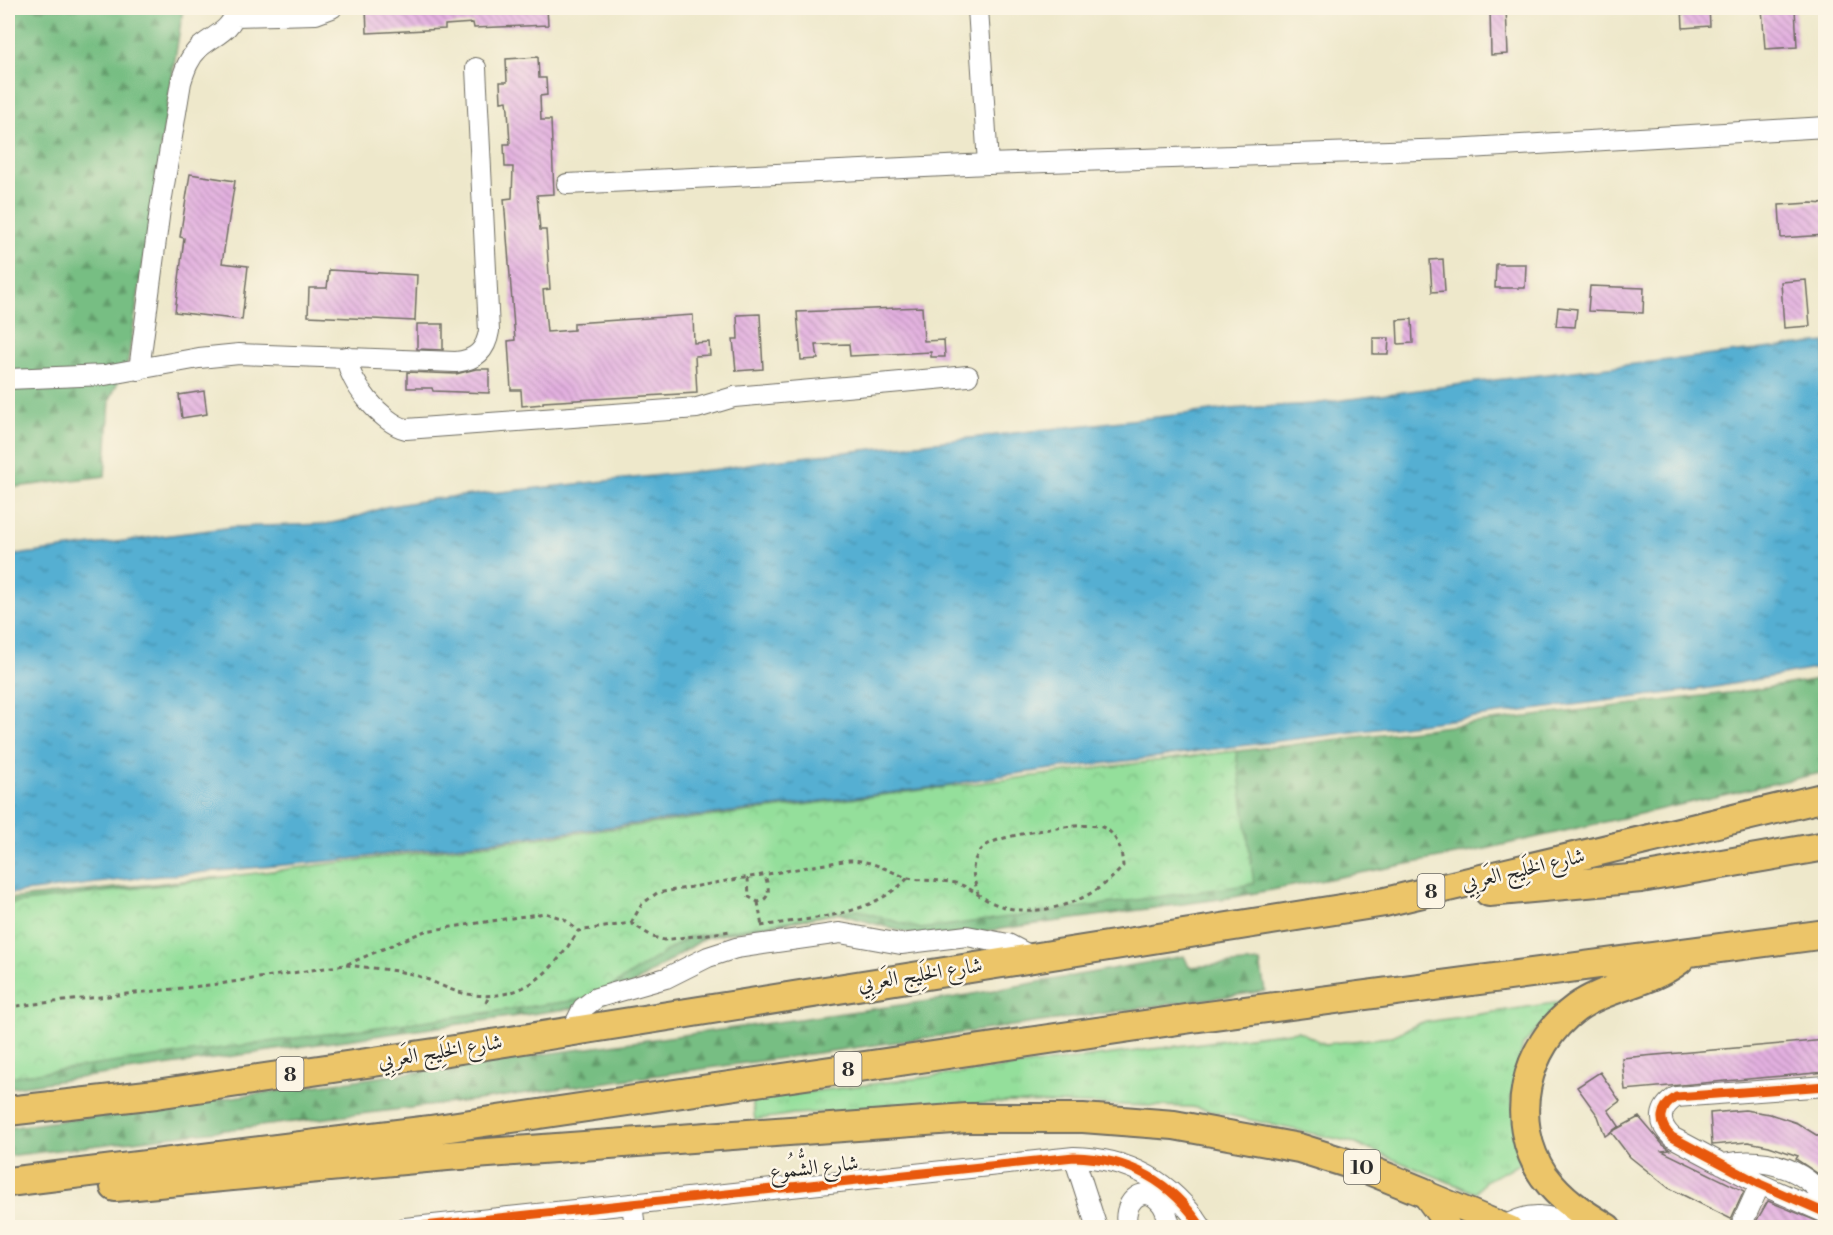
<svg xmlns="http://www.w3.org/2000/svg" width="1833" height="1235" viewBox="0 0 1833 1235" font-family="'Libre Bodoni',Amiri,serif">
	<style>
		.grass { fill: url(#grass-tufts); stroke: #608563; stroke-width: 1.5 }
		.forest { fill: url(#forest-firs); stroke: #517457; stroke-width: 1.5 }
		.park { fill: url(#park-crowns); stroke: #608563; stroke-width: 1.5 }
		.water { fill: url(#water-ripples); stroke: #406d7e; stroke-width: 1.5 }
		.building { fill: url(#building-back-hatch) }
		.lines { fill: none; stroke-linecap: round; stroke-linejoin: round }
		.minor-casing { stroke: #6f6d63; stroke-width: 22 }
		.major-casing { stroke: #6f6d63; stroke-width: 27 }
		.highway-casing { stroke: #6f6d63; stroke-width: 32 }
		.path { stroke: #6f6d63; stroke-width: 3; stroke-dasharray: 4.5 4.5; stroke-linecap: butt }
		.minor { stroke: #fff; stroke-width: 20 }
		.major { stroke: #ecc569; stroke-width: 24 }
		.highway { stroke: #ecc569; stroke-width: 28 }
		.cycleway-casing { stroke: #fcf5e5; stroke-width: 13 }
		.cycleway { stroke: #e8590c; stroke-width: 9 }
		.labels { text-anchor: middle; stroke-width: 5; stroke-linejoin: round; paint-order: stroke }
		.shield { fill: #fcf5e5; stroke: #6a6863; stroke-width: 1.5 }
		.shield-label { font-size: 20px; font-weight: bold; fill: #2b2b2b }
		.street-label { font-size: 21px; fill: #2b2b2b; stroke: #fcf5e5 }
	</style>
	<defs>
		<pattern id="grass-tufts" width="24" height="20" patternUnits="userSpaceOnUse" patternTransform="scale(1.5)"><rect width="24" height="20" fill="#94df9b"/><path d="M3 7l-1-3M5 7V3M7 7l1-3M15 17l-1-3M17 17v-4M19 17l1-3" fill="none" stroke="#80c086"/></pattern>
		<pattern id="forest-firs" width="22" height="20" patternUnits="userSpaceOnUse" patternTransform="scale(1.5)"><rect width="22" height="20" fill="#77be83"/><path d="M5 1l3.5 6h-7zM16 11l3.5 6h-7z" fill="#629b6b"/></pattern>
		<pattern id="park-crowns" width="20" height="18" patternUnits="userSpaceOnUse" patternTransform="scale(1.5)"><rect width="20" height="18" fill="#94df9b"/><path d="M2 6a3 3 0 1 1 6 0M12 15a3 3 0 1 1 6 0" fill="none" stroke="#80c086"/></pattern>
		<pattern id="water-ripples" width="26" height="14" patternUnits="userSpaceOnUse" patternTransform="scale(1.5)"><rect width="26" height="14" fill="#54afd2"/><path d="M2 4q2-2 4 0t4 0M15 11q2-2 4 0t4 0" fill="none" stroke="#468fab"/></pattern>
		<pattern id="building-back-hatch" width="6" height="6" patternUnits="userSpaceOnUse" patternTransform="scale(1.5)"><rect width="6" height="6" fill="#e3b0e0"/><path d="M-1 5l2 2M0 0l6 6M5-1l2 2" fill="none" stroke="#b88fb6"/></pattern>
	</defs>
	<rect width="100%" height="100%" fill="#fcf5e5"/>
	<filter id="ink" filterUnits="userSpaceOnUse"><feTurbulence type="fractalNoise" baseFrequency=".0167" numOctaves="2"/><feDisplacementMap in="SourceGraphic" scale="12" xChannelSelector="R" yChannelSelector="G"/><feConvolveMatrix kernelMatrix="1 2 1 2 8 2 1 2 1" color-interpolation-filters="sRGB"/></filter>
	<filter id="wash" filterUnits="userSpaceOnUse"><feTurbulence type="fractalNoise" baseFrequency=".008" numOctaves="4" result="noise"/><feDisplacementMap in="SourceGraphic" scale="24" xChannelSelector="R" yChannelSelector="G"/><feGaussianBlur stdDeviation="1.35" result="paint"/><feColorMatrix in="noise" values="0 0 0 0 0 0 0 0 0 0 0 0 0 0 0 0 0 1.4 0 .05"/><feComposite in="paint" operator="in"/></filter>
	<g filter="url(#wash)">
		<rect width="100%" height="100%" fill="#eee8cb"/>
		<path class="grass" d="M1561,1002l-38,43 -12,54 14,62 -40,20 -9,12 -125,-51 -159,-35 -181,-5 -218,12 -38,6 -3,-21 546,-68 27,13 65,-7 30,-14z"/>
		<path class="forest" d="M8,8h175l-55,353 -18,38 -5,77 -97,12z
			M1825,678v94l-349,79 -242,46 -306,42 -91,-26 -132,25 -103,66 -594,84v-189l658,-67 505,-73 582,-69z
			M1184,956l5,11 71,-5 5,29 -788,109 -469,56v-28l943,-130z"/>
		<path class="park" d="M1236,751l18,133 -333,45 -64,-19 -168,27 -96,61 -585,79v-173z"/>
		<path class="water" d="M1825,342v325l-115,21 -511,63c-84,14 -170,17 -254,35l-605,74 -202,18 -130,16v-338l225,-29 93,-3 25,-5 34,-12 48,-8 286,-30 47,-8 463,-52 84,-5 165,-22z"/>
		<g id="blocks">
			<path class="building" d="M366,8h181l1,17 -74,3 -1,-5 -28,2v4l-78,4z
				M1490,8h16l2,46 -17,1z
				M1682,8h27l1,18 -27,2z
				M1762,8h33l2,39 -32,2z
				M538,57l1,21h7l1,17 -7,1 1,24h10l3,74 -17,1 3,35h6l4,59 -7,1 4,42 27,-2v-7l119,-8 1,28 15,-1 1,13 -15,1 2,37 -154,9v2l-21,2 -1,-16h-10l-3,-49 7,-1 -11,-141 8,-1 1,-31h-8l-1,-23h6l-2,-34 -1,-9 -6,1 -1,-20h7l-1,-23z
				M190,174l45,7 -13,82 26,3 -6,54 -67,-8 9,-74 -4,-1z
				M1811,203l15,1v31l-45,3 -2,-33z
				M1443,259l2,32 -13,1 -2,-32z
				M1496,264h30l-1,24h-30z
				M329,270l88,5 -2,46 -107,-5 1,-28h18z
				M1806,280l4,46 -26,2 -3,-46z
				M1590,286l54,2 -1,25 -55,-2z
				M922,307l2,34 20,-1 1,17h-14v-5l-81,4 -1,-12 -33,1 2,14 -17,1 -4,-48z
				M1558,307l19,2 -2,18 -19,-1z
				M760,314l3,55 -27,2 -3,-32h5l-1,-24z
				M1412,319l1,24 -15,1 -1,-24z
				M417,324h26v26l-26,-1z
				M1373,338h16l-1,16h-15z
				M476,369h13v24l-56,-2 -1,-3h-25v-16l49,2z
				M204,391l3,23 -25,4 -3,-23z
				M1826,1040v32l-201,18 -3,-32z
				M1600,1072l20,29 -12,9 11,16 -14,10 -7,-20 -21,-29z
				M1745,1110l25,4 27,9 29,18v38l-30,-20 2,-3 -29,-10 -21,-4 -36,3 -2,-32z
				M1639,1117l24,28 7,5 -8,1 82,40 -13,28 -62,-31 -39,-31 -19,-25z
				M1768,1201l56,23 2,3h-73z"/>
		</g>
	</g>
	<g filter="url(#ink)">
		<use href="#blocks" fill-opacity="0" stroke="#6f6d63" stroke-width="1.5"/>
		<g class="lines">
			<g class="minor-casing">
				<path id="minor" d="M978,8l10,156
					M235,16l81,-2 16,-6
					M567,184l421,-20 464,-15 374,-22
					M347,357c0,24 36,67 59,72l291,-21 37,-11 234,-21
					M139,370l21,-161 21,-127c4,-13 8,-24 18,-34 16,-14 32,-16 38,-40
					M8,379l97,-4 94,-17 40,-4 217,8c20,-2 30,-12 33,-31l-13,-263
					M572,1030l11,-22 13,-10 70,-20 42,-21 28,-9 104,-15 61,11 66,-8 41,8 23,12
					M1826,1086l-150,11c-17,11 -19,26 -4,40l88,47 66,29
					M1074,1157l23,71
					M1722,1164c40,-7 77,1 104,34
					M632,1204l3,24
					M405,1228l669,-71c55,1 98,25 128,71
					M1128,1228c-8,-23 14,-47 32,-26 6,6 8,17 11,26
					M1501,1228c27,-17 48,-15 76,0
					M1740,1228l20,-44"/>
			</g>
			<g class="major-casing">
				<path id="major" d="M1423,1192l87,36
					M1424,1194l25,34"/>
			</g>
			<g class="highway-casing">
				<path id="highway" d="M1489,892l152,-14 185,-32
					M8,1111l148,-17 292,-43 937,-149 441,-105
					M8,1182l422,-52 762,-112 634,-84
					M115,1187l332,-31 520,-38h116l91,7 125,23 70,22 54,22
					M1607,1228c-24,-14 -46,-29 -63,-52 -37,-54 -20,-130 32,-168 31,-22 72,-24 103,-48"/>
			</g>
			<path class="path" d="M748,878l1,19 9,5c15,-4 10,-16 7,-27
				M758,902l4,25
				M631,923l11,-19 15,-11 192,-33c21,0 36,9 56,17 15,5 34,2 50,6 14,3 23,13 36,19 44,21 103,0 132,-36 -1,-15 -6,-33 -21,-39 -16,-6 -92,7 -109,15 -6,2 -11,6 -14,11 -10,13 -5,26 -1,40
				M761,926c53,-9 107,-8 147,-48
				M346,965c23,3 47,4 69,10 17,5 34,16 52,19 54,9 85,-20 111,-63
				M486,1003l3,-8
				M8,1007l211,-23 126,-19 80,-34 120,-18 19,6 14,12 53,-8 22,14 11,3 67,-9"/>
			<use href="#minor" class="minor"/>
			<use href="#major" class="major"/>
			<use href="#highway" class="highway"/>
			<g class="cycleway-casing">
				<path id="cycleway" d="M1826,1086l-150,11c-17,11 -19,26 -4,40l88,47 66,29
					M405,1228l669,-71c55,1 98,25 128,71"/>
			</g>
			<use href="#cycleway" class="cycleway"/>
		</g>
	</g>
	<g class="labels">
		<g class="shield">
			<rect x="1417.5" y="874" width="27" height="34" rx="4.5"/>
			<rect x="834.5" y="1052" width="27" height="34" rx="4.5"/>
			<rect x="276.5" y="1057" width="27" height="34" rx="4.5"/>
			<rect x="1344" y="1150" width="36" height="34" rx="4.5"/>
		</g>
		<g class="shield-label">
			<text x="1431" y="898">8</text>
			<text x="848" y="1076">8</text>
			<text x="290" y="1081">8</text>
			<text x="1362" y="1174">10</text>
		</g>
		<g class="street-label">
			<text transform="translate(1523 869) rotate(-13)" y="7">شارع الخَلِيج العَربِي</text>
			<text transform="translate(920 974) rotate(-9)" y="7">شارع الخَلِيج العَربِي</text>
			<text transform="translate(440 1051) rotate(-9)" y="7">شارع الخَلِيج العَربِي</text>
			<text transform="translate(814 1167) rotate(-6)" y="7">شارع الشُّمُوع</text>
		</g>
	</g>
	<rect width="1833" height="1235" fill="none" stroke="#fcf5e5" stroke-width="30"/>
</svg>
